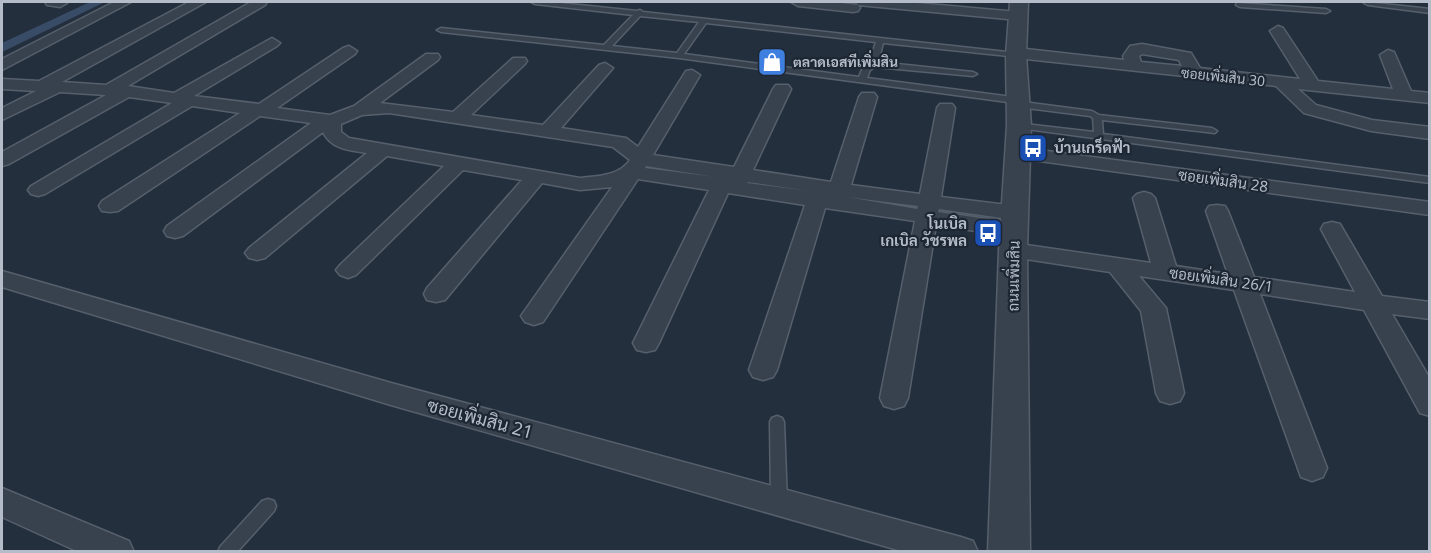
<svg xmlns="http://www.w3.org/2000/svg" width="1431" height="553" viewBox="0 0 1431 553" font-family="'Noto Sans',Sarabun,sans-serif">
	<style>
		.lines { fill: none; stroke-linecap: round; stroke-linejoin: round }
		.canal { fill: #394c67; fill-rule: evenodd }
		.service-casing { stroke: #565f6c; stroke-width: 3 }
		.minor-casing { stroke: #565f6c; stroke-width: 3 }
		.tertiary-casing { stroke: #565f6c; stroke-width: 3 }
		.service { fill: #38414e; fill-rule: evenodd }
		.minor { fill: #38414e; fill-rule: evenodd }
		.tertiary { fill: #38414e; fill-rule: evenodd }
		.labels { text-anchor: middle; stroke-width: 4.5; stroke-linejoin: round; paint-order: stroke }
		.far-poi-label { font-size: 14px; font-weight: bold; fill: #b4bcc9; stroke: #1d2633; text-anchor: start }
		.far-street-label { font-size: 14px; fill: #b4bcc9; stroke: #1d2633 }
		.poi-label { font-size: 15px; font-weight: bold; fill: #b4bcc9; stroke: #1d2633; text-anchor: start }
		.street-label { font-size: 15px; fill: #b4bcc9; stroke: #1d2633 }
		.near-street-label { font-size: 18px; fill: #b4bcc9; stroke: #1d2633 }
	</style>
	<rect width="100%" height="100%" fill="#242f3e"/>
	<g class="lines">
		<path class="canal" d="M90,2h15l-103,50v-9z"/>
		<g class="service-casing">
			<path id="service" d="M531,2h19l87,9 3,-1 3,2 373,41 4,2 -1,2 -136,-14 -5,19 95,10 4,2 -4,2 -98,-9 -5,3 -3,8 152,20 3,1 1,3 69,9 7,4 113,13 5,3 -2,2 -113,-13 1,14 327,43v6l-411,-55 -3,-1v-4l78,9 -1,-14 -3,-2 -71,-9 -3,-1 -1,-3 -336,-45 -238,-26 -4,-2 4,-2 163,17 29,-30 -98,-11zM640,16l59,6 -22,31 -65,-7zM706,23l170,19 -7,21 -6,4 -4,10 -175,-23z
				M1366,2l64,7v4l-62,-8 -4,-2z
				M1237,3l89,6 4,2 -4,2 -86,-6 -4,-2z
				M777,416l5,2 2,4 3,80 -2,5 -6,2 -6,-2 -2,-5 -1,-80 2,-4z
				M268,499l6,2 2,5 -2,5 -37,41h-19l2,-5 42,-46z"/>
		</g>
		<g class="minor-casing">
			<path id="minor" d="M45,2h21l1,1 -7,4 -13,-2z
				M114,2h17l-129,68v-11z
				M189,2h17l-144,80 44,3 145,-83h16l-2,3 -137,81 46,7 98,-55 8,5 -3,3 -83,50 65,8 84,-56 6,-2 8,5 -2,3 -78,54 53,7 24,-9 72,-52h12l2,3 -2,3 -58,43 73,9 60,-54h12l2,3 -2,3 -54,51 72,10 56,-60 6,-2 8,5 -52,60 65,10 12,9 48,-76 6,-1 8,5 -47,80 81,12 39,-78 3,-4h12l3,4 -38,81 78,12 28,-85 3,-4h12l3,4 -26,88 69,9 17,-86 3,-4h12l3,4 -14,89 75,9 8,2 3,5 -3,5 -8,2 -77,-11 -1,3 77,11 8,2 3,5 -3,5 -8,2 -79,-12 -28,173 -4,8 -10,3 -10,-3 -4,-8 35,-177 -90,-13 -48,162 -4,7 -10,3 -10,-3 -4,-7 56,-165 -77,-12 -69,150 -4,7 -9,2 -9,-2 -4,-7 76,-153 -71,-11 -95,143 -9,3 -9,-3 -4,-6 91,-129 -32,3 -38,-7 -97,117 -9,2 -9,-2 -3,-6 3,-6 95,-108 -59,-10 -107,105 -8,3 -8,-3 -4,-5 4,-5 104,-99 -57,-10 -122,102 -8,2 -8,-2 -4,-5 4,-5 118,-95c-17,-3 -35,-3 -44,-21l-140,104 -8,2 -8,-2 -3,-5 3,-5 144,-103 -51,-7 -142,95 -8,1 -8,-1 -3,-5 3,-5 138,-88 -48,-7 -147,88 -7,2 -7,-2 -3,-4 3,-4 141,-83 -43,-6 -120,67 -7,2v-14l104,-57 -46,-3 -58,28v-12l34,-17 -34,-2v-10l37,2zM389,113l224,34 17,13c-11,16 -32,16 -50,18l-231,-40 -8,-6v-8l21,-9zM646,166l69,11 -70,-9zM748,182l61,9 -62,-8zM847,197l71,9 -1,3z
				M791,2h41l26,3 -2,-3h49l113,10 7,4 -7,4 -160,-15 2,3 -2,3 -5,1 -55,-6z
				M1278,26l5,2 35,53 75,8 -13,-34 8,-5 6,2 17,39 19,2v10l-132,-14 18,16 56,15 58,7v12l-59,-8 -67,-18 -28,-27 -259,-28 -8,-5 8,-5 107,12 -1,-4 7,-10 12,-2 49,9 9,15 100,11 -30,-48zM1142,54l37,6 3,6 -41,-4 -2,-6z
				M1017,147l413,55v13l-420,-58 -3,-4 3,-4z
				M1144,192l7,2 4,4 21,68 52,8 -22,-63 3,-5 8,-1 8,1 3,5 26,66 101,15 -34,-63 3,-5 8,-2 8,2 42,72 48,6v17l-38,-5 38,65v37l-10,-3 -56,-103 -104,-16 67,174 -4,9 -11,4 -11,-4 -67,-187 -95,-14 27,32 18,85 -4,8 -10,3 -10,-3 -4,-8 -15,-82 -31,-39 -97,-15 -8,-2 -4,-5 4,-5 8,-2 138,20 -18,-65 4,-4z
				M2,271l389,112 570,154 12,4 5,11h-73l-514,-147 -389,-118z
				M2,488l127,53 5,11h-55l-77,-35z"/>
		</g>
		<g class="tertiary-casing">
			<path id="tertiary" d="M1010,2h18l-2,53 5,70 -4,125 3,302h-42l11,-302 8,-125 -1,-70z"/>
		</g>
		<use href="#service" class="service"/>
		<use href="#minor" class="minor"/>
		<use href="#tertiary" class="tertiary"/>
	</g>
	<defs>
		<g id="shop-square" transform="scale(1.5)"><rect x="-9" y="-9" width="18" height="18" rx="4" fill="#3f7fe0" stroke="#1d2633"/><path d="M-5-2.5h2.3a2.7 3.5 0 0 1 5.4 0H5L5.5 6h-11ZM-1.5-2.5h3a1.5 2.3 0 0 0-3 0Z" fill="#fff"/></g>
		<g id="bus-square" transform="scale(1.5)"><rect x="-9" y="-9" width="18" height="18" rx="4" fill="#1a4fb4" stroke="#1d2633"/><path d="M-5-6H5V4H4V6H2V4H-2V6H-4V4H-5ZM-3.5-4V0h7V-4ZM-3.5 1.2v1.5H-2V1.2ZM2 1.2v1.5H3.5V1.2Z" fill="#fff"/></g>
	</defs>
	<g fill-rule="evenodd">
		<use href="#shop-square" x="772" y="62"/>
		<use href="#bus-square" x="1033" y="148"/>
		<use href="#bus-square" x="988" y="233"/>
	</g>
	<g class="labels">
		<g class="far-poi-label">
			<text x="793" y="67">ตลาดเอสทีเพิ่มสิน</text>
		</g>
		<g class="far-street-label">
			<text transform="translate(1223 77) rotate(6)" y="5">ซอยเพิ่มสิน 30</text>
		</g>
		<g class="poi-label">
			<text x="1054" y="153">บ้านเกร็ดฟ้า</text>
			<text x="967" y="229" text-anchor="end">โนเบิล<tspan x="967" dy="17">เกเบิล วัชรพล</tspan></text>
		</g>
		<g class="street-label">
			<text transform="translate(1223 181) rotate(8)" y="5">ซอยเพิ่มสิน 28</text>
			<text transform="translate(1014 276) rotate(-89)" y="5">ถนนเพิ่มสิน</text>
			<text transform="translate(1221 280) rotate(8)" y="5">ซอยเพิ่มสิน 26/1</text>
		</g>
		<g class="near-street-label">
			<text transform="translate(480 419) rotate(15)" y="6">ซอยเพิ่มสิน 21</text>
		</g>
	</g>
	<rect width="1431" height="553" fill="none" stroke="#b4bcc9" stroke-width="6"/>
</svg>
